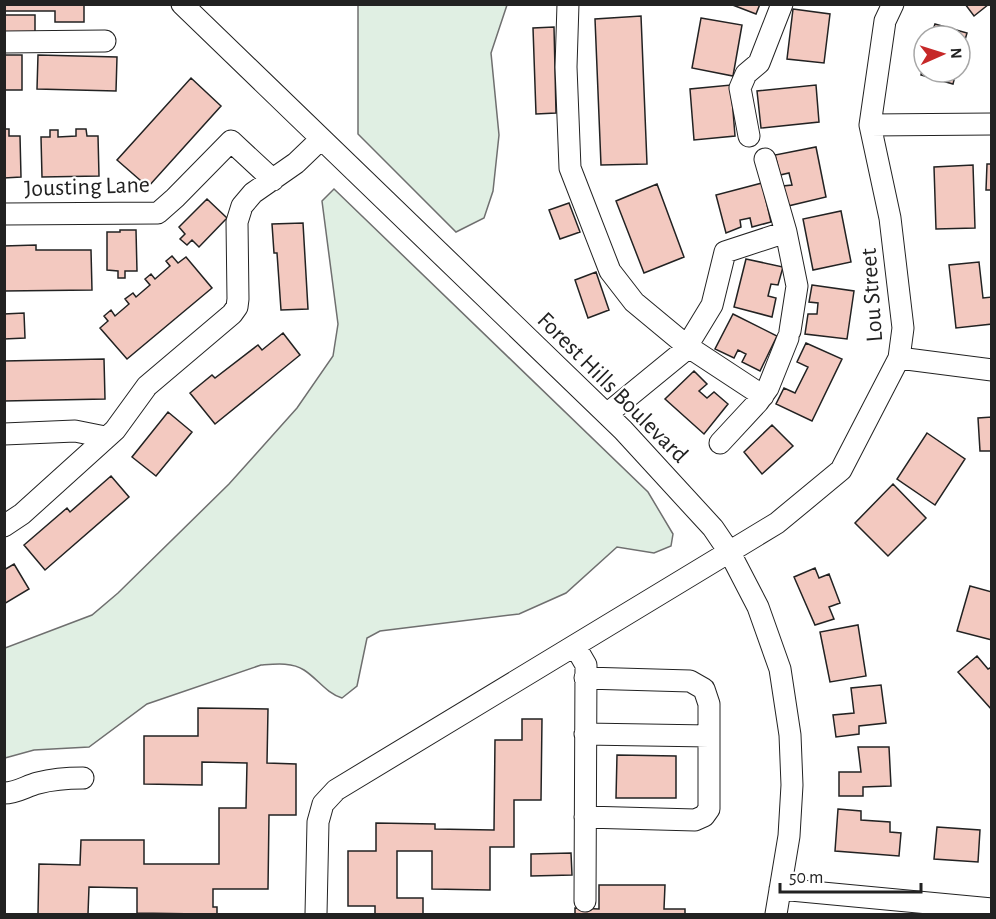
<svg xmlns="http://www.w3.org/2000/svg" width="996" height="919" viewBox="0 0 996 919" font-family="'Alegreya Sans',sans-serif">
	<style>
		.green { fill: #e0efe3; stroke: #6f6f6f; stroke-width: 1.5 }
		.building { fill: #f3c9c0; stroke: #222; stroke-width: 1.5 }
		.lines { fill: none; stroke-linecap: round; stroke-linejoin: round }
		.minor-casing { stroke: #222; stroke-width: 23 }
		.minor { stroke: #fff; stroke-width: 21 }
		.labels { text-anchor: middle; stroke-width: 4.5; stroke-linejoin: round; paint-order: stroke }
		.street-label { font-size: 24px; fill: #222; stroke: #fff }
	</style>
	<rect width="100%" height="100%" fill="#fff"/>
	<path class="green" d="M358,5h149l-16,48 8,82 -6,56 -9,27 -28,14 -98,-98z
		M334,189l314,303 25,42 -2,12 -17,7 -37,-6 -51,46 -47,21 -139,17 -13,7 -10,48 -15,12c-16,-5 -24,-19 -38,-28 -12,-8 -29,-6 -43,-5l-114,39 -58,43 -55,3 -29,8v-110l87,-33 26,-22 111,-109 68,-76 36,-52 5,-32 -16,-123z"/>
	<path class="building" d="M4,4h80v18h-29v-11h-51z
		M730,4h30l-4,10z
		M965,4h24l-15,12z
		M793,9l37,5 -6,49 -37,-4z
		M4,15h31v22h-31z
		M641,16l6,148 -46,1 -6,-146z
		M701,18l41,7 -9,51 -41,-8z
		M935,24l32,9 -7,24v-21h-29z
		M554,27l2,86 -20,1 -3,-86z
		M4,55h18v35h-18z
		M38,55l79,2 -1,34 -79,-2z
		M924,62v10h32l-3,12 -32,-9z
		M191,78l30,28 -73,81 -31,-27z
		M731,85l4,51 -41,4 -4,-51z
		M816,85l3,37 -58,6 -4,-37z
		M4,129h5v7h11l1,41 -17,1z
		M76,129h10l1,7h11l1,40 -57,1 -1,-40h9v-7h8v7l18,-1z
		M816,147l10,50 -38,9 -5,-20 9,-1 -3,-12 -9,2 -5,-20z
		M987,164h5v26h-6z
		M973,165l2,63 -39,1 -2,-62z
		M762,183l9,39 -19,5 -2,-9 -10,2 1,7 -15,6 -10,-38z
		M657,184l27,73 -40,16 -28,-72z
		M207,199l20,19 -28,29 -7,-7 -5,5 -7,-6 5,-5 -6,-7z
		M569,203l11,29 -20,7 -11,-29z
		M841,211l10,51 -38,8 -10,-51z
		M303,223l5,86 -27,1 -4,-57h-3l-2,-29z
		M120,230h16l1,41h-12v7h-7v-7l-11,-1v-38h13z
		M36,245v5h55l1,40 -88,1v-45z
		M172,256l6,7 8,-6 26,31 -85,71 -27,-31 8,-7 -4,-5 7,-6 4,6 14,-12 -4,-5 8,-6 3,4 14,-12 -5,-6 6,-5 4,5 15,-13 -4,-5z
		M746,259l37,8 -5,18 -7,-1 -3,12 8,2 -4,19 -38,-10z
		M979,262l4,36 9,-1v27l-36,4 -7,-63z
		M596,272l13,38 -21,8 -13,-38z
		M812,285l42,6 -7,48 -42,-5 3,-20h9l1,-11 -9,-1z
		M24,313l1,25 -21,1v-25z
		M733,314l44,22 -17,35 -18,-9 4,-8 -8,-4 -4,8 -19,-9z
		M283,333l17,22 -85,69 -25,-31 22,-18 3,3 43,-33 4,5z
		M806,343l36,16 -30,62 -36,-17 8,-16 11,5 13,-26 -11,-5z
		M104,359l1,40 -101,2v-40z
		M694,371l13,13 -8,7 8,7 7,-6 14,12 -24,30 -39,-35z
		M168,412l24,20 -36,44 -24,-19z
		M992,417v34h-12l-2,-33z
		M772,425l21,21 -31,28 -18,-22z
		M927,433l38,26 -30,46 -38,-26z
		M111,476l18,21 -84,73 -21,-25 43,-37 3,4z
		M893,484l33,34 -38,38 -33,-33z
		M14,564l15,25 -25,15v-34z
		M815,568l4,10 10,-4 11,29 -11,4 5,12 -19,6 -21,-48z
		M970,586l22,6v48l-35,-9z
		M858,625l8,51 -36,6 -10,-50z
		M977,656l11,13 4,-2v43l-34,-38z
		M881,685l5,38 -27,3v8l-23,3 -3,-22 21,-2 -3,-25z
		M198,708l70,1 -1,54 29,1v51h-27l-1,74h-55v18h4v7h-16l-64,-1v-25l-48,-1 -1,27h-50l1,-50 41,1 1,-25h63v24h75v-56h27l1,-45 -45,-1v23l-58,-1v-48h54z
		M522,719h20l-1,81h-27v47h-24v43l-58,-1v-38h-35v47h26v16h-48v-8h-27v-55h28v-28l59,1v5l59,1 1,-90h27z
		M858,747h31l2,39 -28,1v9h-24v-24h22z
		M617,755l59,1v42h-60z
		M838,809l23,2v9l29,2v10l11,1 -2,23 -64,-5z
		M937,827l43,3 -2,32 -44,-3z
		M571,853l1,22 -41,1v-22z
		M599,885h66l-1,24h21v5h-110v-6l24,1z"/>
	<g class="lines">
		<g class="minor-casing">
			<path id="minor" d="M182,4l441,426 90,98 17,25 28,54 22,62 10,66 2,50 -3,51 -13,78
				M568,4l-2,63 4,101 40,103 24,31 53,44 76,50
				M4,42l101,-1
				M870,125l122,-1
				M749,136l-9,-48 6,-14 13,-11 23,-59
				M765,159l21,73 11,54 -7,45
				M4,214l154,-1 17,-15 56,-57 42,39
				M899,358l93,12
				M607,414l77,-63 28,-46 13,-53 61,-20
				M4,434l71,-3 30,6
				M720,443l38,-41 10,-14 20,-50
				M4,526l18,-12 93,-84 32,-44 85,-72 5,-7 1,-8 -1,-77 5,-16 11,-13 43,-30 25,-24
				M575,646l11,19 -1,236
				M585,734l124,2
				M4,793c13,0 22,-7 34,-10 15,-4 29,-5 45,-5
				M585,817l110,3 9,-4 5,-7v-105l-5,-15 -14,-8 -105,-3
				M780,889l212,20
				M316,914l2,-92 5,-18 13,-14 441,-267 64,-53 58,-112 4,-30 -13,-110 -20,-93 15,-104 8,-17"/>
		</g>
		<use href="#minor" class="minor"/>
	</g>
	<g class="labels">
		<g class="street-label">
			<text transform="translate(87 186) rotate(-2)" y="8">Jousting Lane</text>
			<text transform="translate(871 295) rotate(-94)" y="8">Lou Street</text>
			<text transform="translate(613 387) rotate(45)" y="8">Forest Hills Boulevard</text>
		</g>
	</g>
	<rect width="996" height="919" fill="none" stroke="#222222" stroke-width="12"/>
	<g transform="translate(942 54) rotate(87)"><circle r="28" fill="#ffffff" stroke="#a7a7a7" stroke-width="1.5"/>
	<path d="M0-4.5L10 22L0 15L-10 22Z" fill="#c62828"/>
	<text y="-9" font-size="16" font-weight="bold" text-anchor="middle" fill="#222222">N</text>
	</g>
	<path d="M780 883v9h141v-9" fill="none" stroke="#222222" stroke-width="3"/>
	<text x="789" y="883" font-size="18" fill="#222222" stroke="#ffffff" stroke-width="4.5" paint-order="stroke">50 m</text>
</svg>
